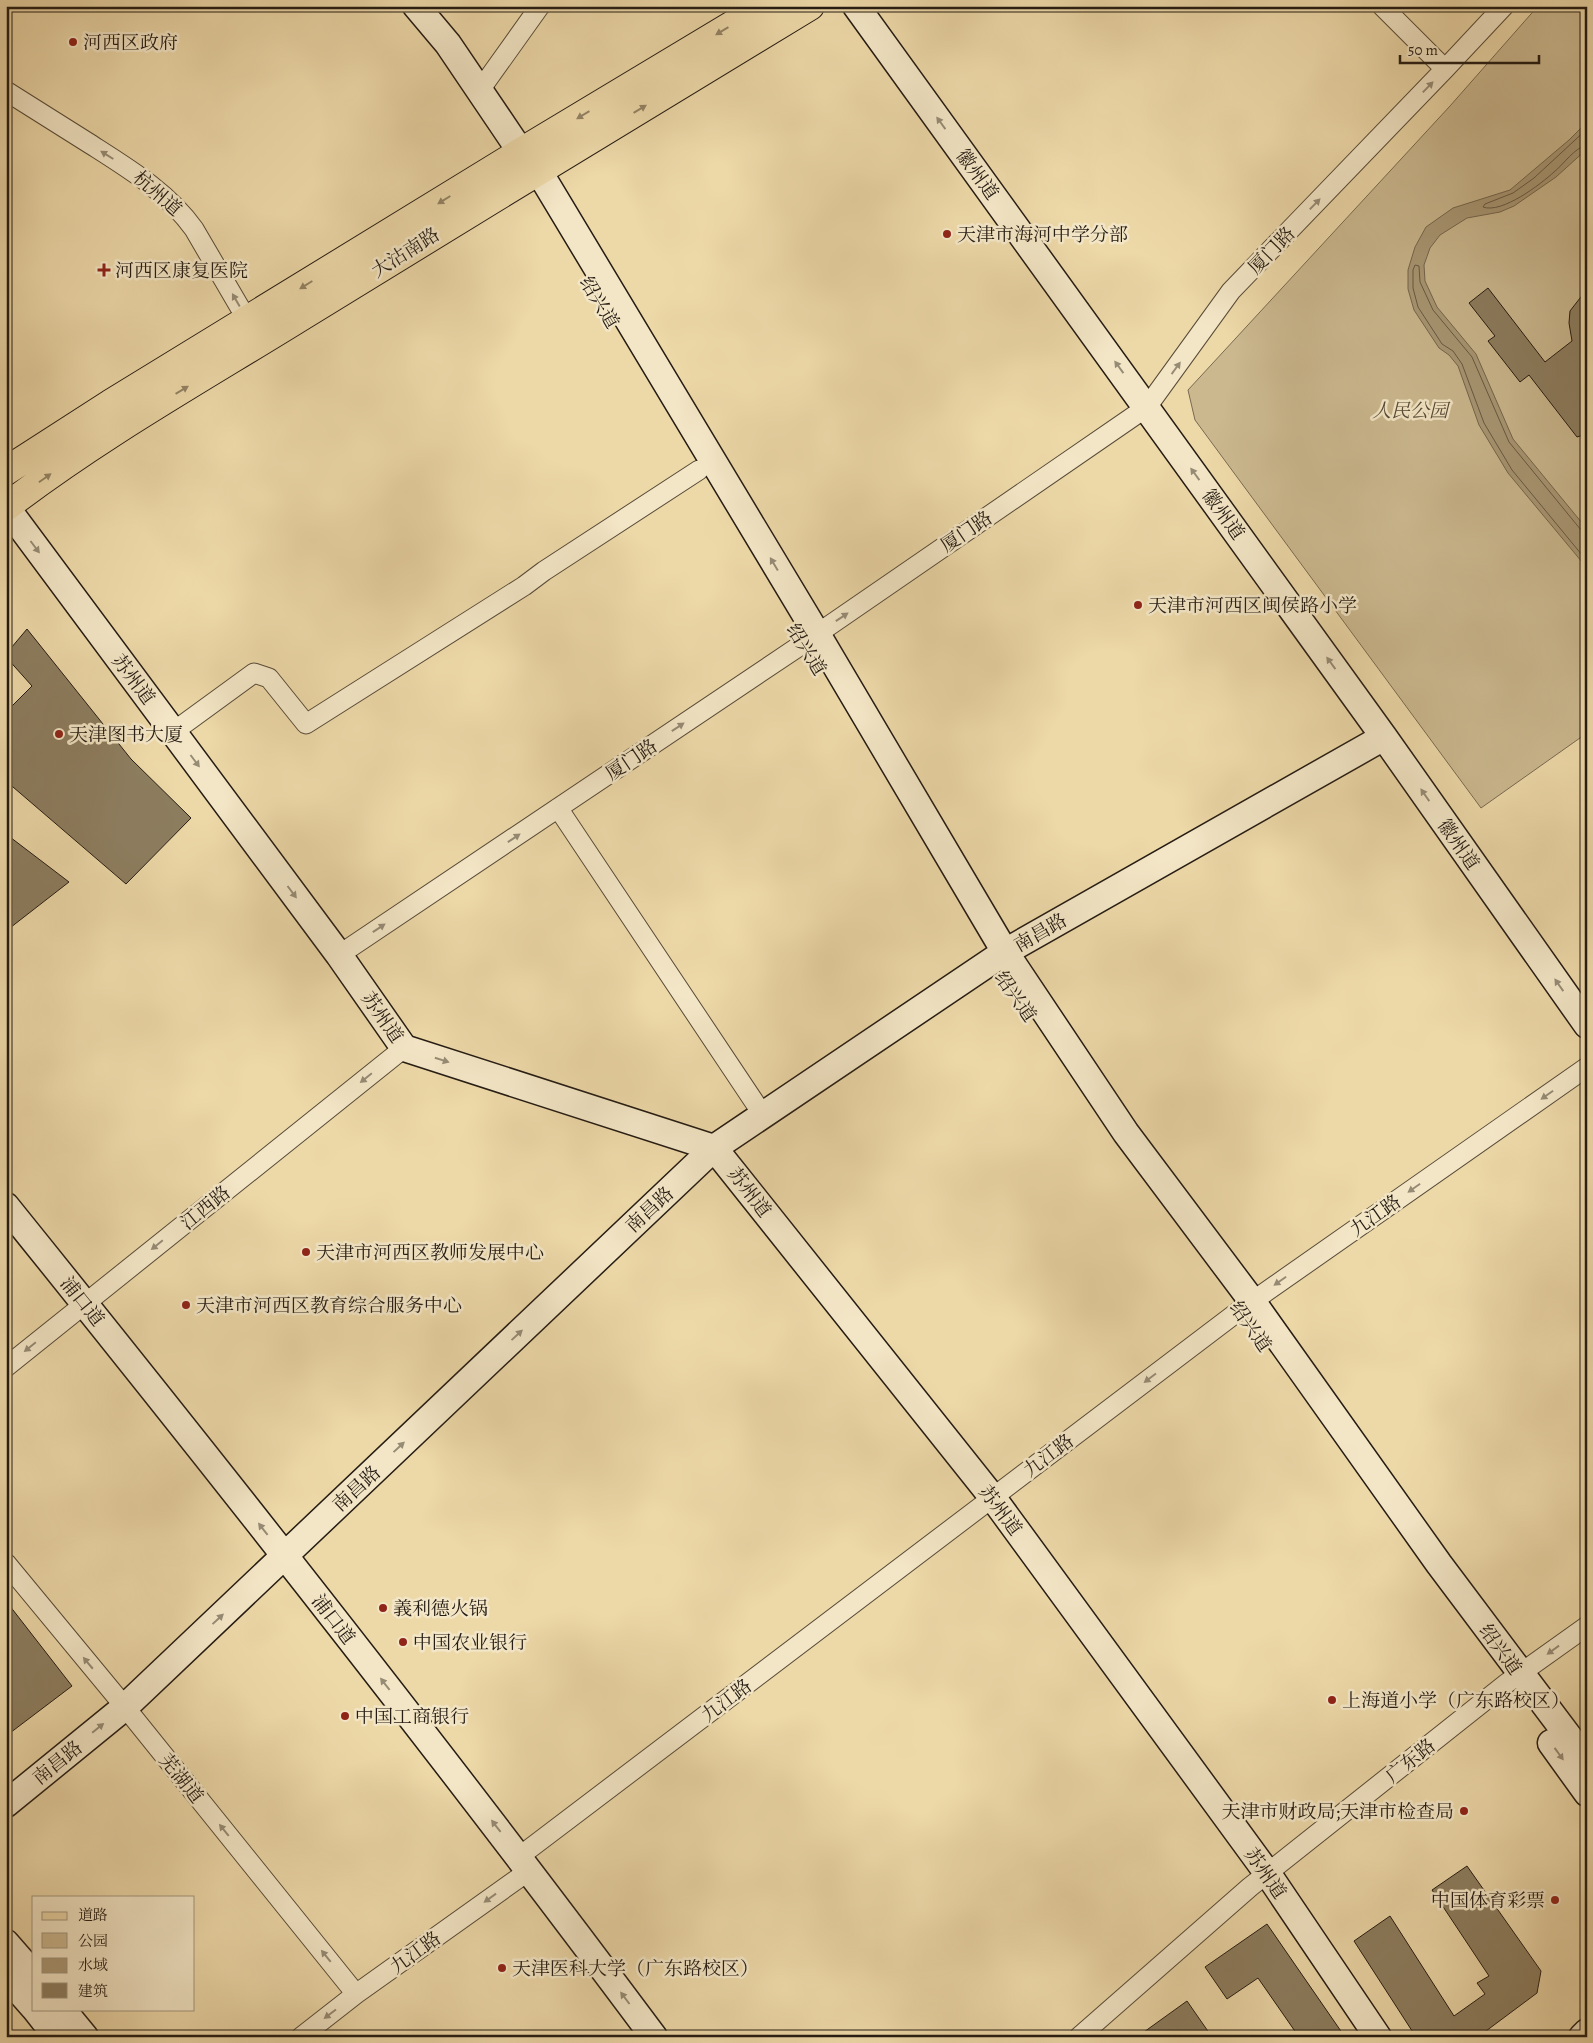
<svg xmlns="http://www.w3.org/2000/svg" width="1593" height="2043" viewBox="0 0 1593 2043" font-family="Alegreya,'Noto Serif SC',serif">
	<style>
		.green { fill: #cbb88f; stroke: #786a51 }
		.water { fill: #a99875; stroke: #74664e }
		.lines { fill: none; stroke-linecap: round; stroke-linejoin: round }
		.shore { stroke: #675a44; stroke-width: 1 }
		.building { fill: #8d7e60; stroke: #251c13 }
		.street-casing { stroke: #574b38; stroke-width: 21 }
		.secondary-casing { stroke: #251c13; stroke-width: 29 }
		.primary-casing { stroke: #251c13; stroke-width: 30 }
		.street { stroke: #f3e6c6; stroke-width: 19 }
		.secondary { stroke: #f3e6c6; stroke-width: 26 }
		.primary { stroke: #edd8a8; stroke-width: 28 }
		.oneway { fill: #938365 }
		.oneway2 { fill: #968b75 }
		.poi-dot { fill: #8f2418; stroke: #f3e6c6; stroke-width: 2 }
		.labels { text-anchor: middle; stroke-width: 5; stroke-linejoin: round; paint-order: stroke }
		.poi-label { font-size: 19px; fill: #251c13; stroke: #f3e6c6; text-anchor: start }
		.street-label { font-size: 19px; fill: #251c13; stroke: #f3e6c6 }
		.park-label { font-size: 19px; font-style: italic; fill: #574b38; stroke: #f3e6c6 }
	</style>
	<rect width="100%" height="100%" fill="#edd8a8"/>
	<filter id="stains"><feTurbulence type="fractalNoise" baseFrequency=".004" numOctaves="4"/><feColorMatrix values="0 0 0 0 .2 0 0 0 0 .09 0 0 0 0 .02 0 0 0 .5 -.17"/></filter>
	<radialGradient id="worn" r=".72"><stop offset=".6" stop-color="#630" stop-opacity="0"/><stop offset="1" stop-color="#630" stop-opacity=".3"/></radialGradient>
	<path class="green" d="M1538,6h49v727l-106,75 -286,-388 -7,-30 262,-284z"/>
	<path class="water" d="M1587,122v27l-31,28 -42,29 -14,6 -33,6 -27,17 -10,13 -6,17 1,16 12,26 39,47 37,85 74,90v39l-79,-95 -29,-48 -21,-59 -9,-11 -10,-7 -25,-38 -6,-21v-19l7,-23 11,-20 27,-19 57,-18 59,-50z"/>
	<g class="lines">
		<path class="shore" d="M1587,129l-53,49 -21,15 -28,11 -2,3c19,7 58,-23 71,-35 9,-7 21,-25 33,-27
			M1587,532l-6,-2 -72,-88 -37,-85 -39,-47 -13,-28 -1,-16 -4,-1 -2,5v18l5,19 24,37 11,7 9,13 22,59 28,47 75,91"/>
	</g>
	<path class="building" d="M1488,288l57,74 27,-21 -3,-18 1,-12 17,-22v145l-10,3 -48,-62 -9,7 -32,-41 7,-5 -26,-33z
		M27,629l104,130 60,59 -65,66 -120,-103v-69l26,-26 -26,-29v-3z
		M6,834l63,48 -63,49z
		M6,1601l66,85 -66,50z
		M1467,1866l74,105 -4,22 -51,38 4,6h-74l-62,-96 36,-25 64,100 31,-22 -8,-11 12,-7 -57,-86z
		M1267,1924l78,113h-46l-41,-59 -31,21 -22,-32z
		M1187,2001l25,36h-75z"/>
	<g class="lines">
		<g class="street-casing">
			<path id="street" d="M1382,6l63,63
				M480,90l60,-84
				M6,91c27,17 54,34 81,51 39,25 80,49 107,87l59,101
				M173,732l81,-59 15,5 37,46 218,-138 20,-15 155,-101
				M558,808l205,307
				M339,955l465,-312 343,-236 84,-116 214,-222 59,-63
				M6,1367l398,-319
				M6,1563l119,144 231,287
				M520,1856l720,-546 347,-243
				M301,2037l55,-43 174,-124
				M1079,2037l171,-150 257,-204 80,-57"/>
		</g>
		<g class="secondary-casing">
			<path id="secondary" d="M416,6l32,38 73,108 17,18 279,464 188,318 121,181 126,168 187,263 148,197
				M856,6l528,731 203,288
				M6,507l333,448 65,93 310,100 279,350 275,376 110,163
				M6,1206c221,274 438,549 648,831
				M1551,1743l36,50
				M6,1804l119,-97 589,-559 291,-196 379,-215
				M6,1943l28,32
				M6,1976l28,32
				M35,2009l22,28
				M62,2009l23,28
				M1582,2037l5,-5"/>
		</g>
		<g class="primary-casing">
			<path id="primary" d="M6,471l104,-67 411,-252 243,-146
				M6,507c94,-72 196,-129 296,-191 169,-104 338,-207 508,-310"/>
		</g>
		<use href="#street" class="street"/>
		<use href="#secondary" class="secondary"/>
		<use href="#primary" class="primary"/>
	</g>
	<defs><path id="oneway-solid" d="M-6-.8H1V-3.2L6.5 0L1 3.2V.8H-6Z" transform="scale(1.25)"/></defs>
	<g class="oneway">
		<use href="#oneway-solid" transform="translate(722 31) rotate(149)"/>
		<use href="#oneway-solid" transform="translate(640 109) rotate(-31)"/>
		<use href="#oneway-solid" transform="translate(583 115) rotate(149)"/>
		<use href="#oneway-solid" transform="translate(444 200) rotate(148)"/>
		<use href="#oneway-solid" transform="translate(306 285) rotate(148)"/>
		<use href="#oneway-solid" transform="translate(182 390) rotate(-31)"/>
		<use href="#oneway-solid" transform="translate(45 478) rotate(-35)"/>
	</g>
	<g class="oneway2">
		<use href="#oneway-solid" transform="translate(1428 87) rotate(-46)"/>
		<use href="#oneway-solid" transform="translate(941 123) rotate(-126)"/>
		<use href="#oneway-solid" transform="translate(107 155) rotate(-148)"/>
		<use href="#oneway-solid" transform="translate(1315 204) rotate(-46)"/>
		<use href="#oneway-solid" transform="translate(236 300) rotate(-120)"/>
		<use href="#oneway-solid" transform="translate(1119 367) rotate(-126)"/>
		<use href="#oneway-solid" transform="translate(1176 368) rotate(-54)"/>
		<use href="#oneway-solid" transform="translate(1195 474) rotate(-126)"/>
		<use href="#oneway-solid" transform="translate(35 547) rotate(53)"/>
		<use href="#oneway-solid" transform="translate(774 564) rotate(-121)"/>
		<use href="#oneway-solid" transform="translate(842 617) rotate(-34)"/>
		<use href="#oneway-solid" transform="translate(1331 663) rotate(-126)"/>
		<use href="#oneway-solid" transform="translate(678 727) rotate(-34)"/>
		<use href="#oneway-solid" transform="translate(195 761) rotate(53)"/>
		<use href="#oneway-solid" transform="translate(1425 795) rotate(-125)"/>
		<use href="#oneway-solid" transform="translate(514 838) rotate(-34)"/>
		<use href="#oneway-solid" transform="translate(292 892) rotate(53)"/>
		<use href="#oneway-solid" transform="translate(379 928) rotate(-34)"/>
		<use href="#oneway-solid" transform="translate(1559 985) rotate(-125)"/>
		<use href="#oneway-solid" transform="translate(442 1060) rotate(18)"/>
		<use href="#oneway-solid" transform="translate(366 1078) rotate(141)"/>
		<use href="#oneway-solid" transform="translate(1547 1095) rotate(145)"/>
		<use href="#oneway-solid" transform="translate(1414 1188) rotate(145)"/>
		<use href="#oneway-solid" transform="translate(157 1245) rotate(141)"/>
		<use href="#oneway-solid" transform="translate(1280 1281) rotate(145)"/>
		<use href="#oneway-solid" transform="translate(517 1335) rotate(-43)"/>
		<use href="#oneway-solid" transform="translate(30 1347) rotate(141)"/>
		<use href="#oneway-solid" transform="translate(1150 1378) rotate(143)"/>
		<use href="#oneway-solid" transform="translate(399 1447) rotate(-43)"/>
		<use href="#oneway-solid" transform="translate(263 1529) rotate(-128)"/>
		<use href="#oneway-solid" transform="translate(218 1619) rotate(-43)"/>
		<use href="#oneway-solid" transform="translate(1553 1650) rotate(144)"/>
		<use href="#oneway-solid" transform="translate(88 1663) rotate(-130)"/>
		<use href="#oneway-solid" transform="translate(385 1684) rotate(-128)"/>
		<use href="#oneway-solid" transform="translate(98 1728) rotate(-39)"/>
		<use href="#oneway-solid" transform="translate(1559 1754) rotate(54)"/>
		<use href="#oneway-solid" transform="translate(496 1826) rotate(-128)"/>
		<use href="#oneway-solid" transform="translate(224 1830) rotate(-129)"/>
		<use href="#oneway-solid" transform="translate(490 1898) rotate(144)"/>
		<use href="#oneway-solid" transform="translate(326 1956) rotate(-129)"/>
		<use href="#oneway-solid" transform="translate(625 1998) rotate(-127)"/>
		<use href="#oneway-solid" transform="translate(330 2014) rotate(143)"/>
	</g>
	<g class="poi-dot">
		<circle cx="73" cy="42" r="5"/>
		<circle cx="947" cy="234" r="5"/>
		<path d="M101.5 262.5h5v5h5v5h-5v5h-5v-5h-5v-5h5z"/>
		<circle cx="1138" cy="605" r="5"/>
		<circle cx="59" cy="734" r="5"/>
		<circle cx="306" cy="1252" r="5"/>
		<circle cx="186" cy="1305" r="5"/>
		<circle cx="383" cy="1608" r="5"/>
		<circle cx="403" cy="1642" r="5"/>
		<circle cx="1332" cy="1700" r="5"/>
		<circle cx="345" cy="1716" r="5"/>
		<circle cx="1464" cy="1811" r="5"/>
		<circle cx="1555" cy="1900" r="5"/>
		<circle cx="502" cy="1968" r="5"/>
	</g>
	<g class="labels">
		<g class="poi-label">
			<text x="83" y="49">河西区政府</text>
			<text x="957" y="241">天津市海河中学分部</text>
			<text x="115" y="277">河西区康复医院</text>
			<text x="1148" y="612">天津市河西区闽侯路小学</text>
			<text x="69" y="741">天津图书大厦</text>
			<text x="316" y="1259">天津市河西区教师发展中心</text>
			<text x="196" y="1312">天津市河西区教育综合服务中心</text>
			<text x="393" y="1615">義利德火锅</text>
			<text x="413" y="1649">中国农业银行</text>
			<text x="1342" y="1707">上海道小学（广东路校区）</text>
			<text x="355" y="1723">中国工商银行</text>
			<text x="1454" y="1818" text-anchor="end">天津市财政局;天津市检查局</text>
			<text x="1545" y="1907" text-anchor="end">中国体育彩票</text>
			<text x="512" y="1975">天津医科大学（广东路校区）</text>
		</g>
		<g class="street-label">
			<text transform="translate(978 174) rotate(54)" y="7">徽州道</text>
			<text transform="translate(158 193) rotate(41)" y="7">杭州道</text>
			<text transform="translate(1271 250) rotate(-46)" y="7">厦门路</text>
			<text transform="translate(405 252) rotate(-32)" y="7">大沽南路</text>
			<text transform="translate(600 302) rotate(59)" y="7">绍兴道</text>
			<text transform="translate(1224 514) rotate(54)" y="7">徽州道</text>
			<text transform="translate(966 531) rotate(-34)" y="7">厦门路</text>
			<text transform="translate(807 649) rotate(58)" y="7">绍兴道</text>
			<text transform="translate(134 679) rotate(53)" y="7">苏州道</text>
			<text transform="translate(631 759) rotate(-34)" y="7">厦门路</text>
			<text transform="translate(1459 844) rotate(55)" y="7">徽州道</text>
			<text transform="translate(1040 932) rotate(-30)" y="7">南昌路</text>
			<text transform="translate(1016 996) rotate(55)" y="7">绍兴道</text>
			<text transform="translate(383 1017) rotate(55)" y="7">苏州道</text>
			<text transform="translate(750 1192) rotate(52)" y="7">苏州道</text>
			<text transform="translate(205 1207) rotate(-39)" y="7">江西路</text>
			<text transform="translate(649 1209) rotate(-43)" y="7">南昌路</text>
			<text transform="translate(1375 1215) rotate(-35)" y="7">九江路</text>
			<text transform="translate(83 1301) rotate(51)" y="7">浦口道</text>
			<text transform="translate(1251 1326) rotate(55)" y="7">绍兴道</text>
			<text transform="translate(1048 1455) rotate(-37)" y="7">九江路</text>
			<text transform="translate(356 1488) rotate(-43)" y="7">南昌路</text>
			<text transform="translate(1001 1510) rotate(53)" y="7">苏州道</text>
			<text transform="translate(334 1619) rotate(52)" y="7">浦口道</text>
			<text transform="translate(1501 1649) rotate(54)" y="7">绍兴道</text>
			<text transform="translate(726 1700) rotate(-37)" y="7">九江路</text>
			<text transform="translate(1410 1760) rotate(-39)" y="7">广东路</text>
			<text transform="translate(57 1762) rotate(-39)" y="7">南昌路</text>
			<text transform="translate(182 1778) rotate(51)" y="7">芜湖道</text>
			<text transform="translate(1266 1873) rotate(55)" y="7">苏州道</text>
			<text transform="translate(415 1952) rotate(-36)" y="7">九江路</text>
		</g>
		<g class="park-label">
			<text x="1410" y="417">人民公园</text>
		</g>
	</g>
	<rect width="1593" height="2043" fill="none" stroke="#edd8a8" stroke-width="25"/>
	<rect x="8" y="8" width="1578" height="2028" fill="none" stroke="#251c13" stroke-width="2.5"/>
	<rect x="12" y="12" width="1568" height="2018" fill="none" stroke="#251c13"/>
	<rect x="32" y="1896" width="162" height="115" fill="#f3e6c6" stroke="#a1957e"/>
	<rect x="42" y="1912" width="25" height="8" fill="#edd8a8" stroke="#a1957e"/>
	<text x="78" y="1920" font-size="15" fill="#251c13">道路</text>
	<rect x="42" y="1933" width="25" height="15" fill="#cbb88f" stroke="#a1957e"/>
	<text x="78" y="1946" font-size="15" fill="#251c13">公园</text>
	<rect x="42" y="1958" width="25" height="15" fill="#a99875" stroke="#a1957e"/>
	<text x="78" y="1970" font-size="15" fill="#251c13">水域</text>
	<rect x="42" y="1983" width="25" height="15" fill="#8d7e60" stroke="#a1957e"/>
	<text x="78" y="1996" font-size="15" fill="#251c13">建筑</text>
	<path d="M1400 55v8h139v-8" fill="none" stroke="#251c13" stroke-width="2.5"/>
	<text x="1408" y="55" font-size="15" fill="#251c13" stroke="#f3e6c6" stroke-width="4" paint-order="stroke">50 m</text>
	<rect width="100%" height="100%" filter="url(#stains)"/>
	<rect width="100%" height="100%" fill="url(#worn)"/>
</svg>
